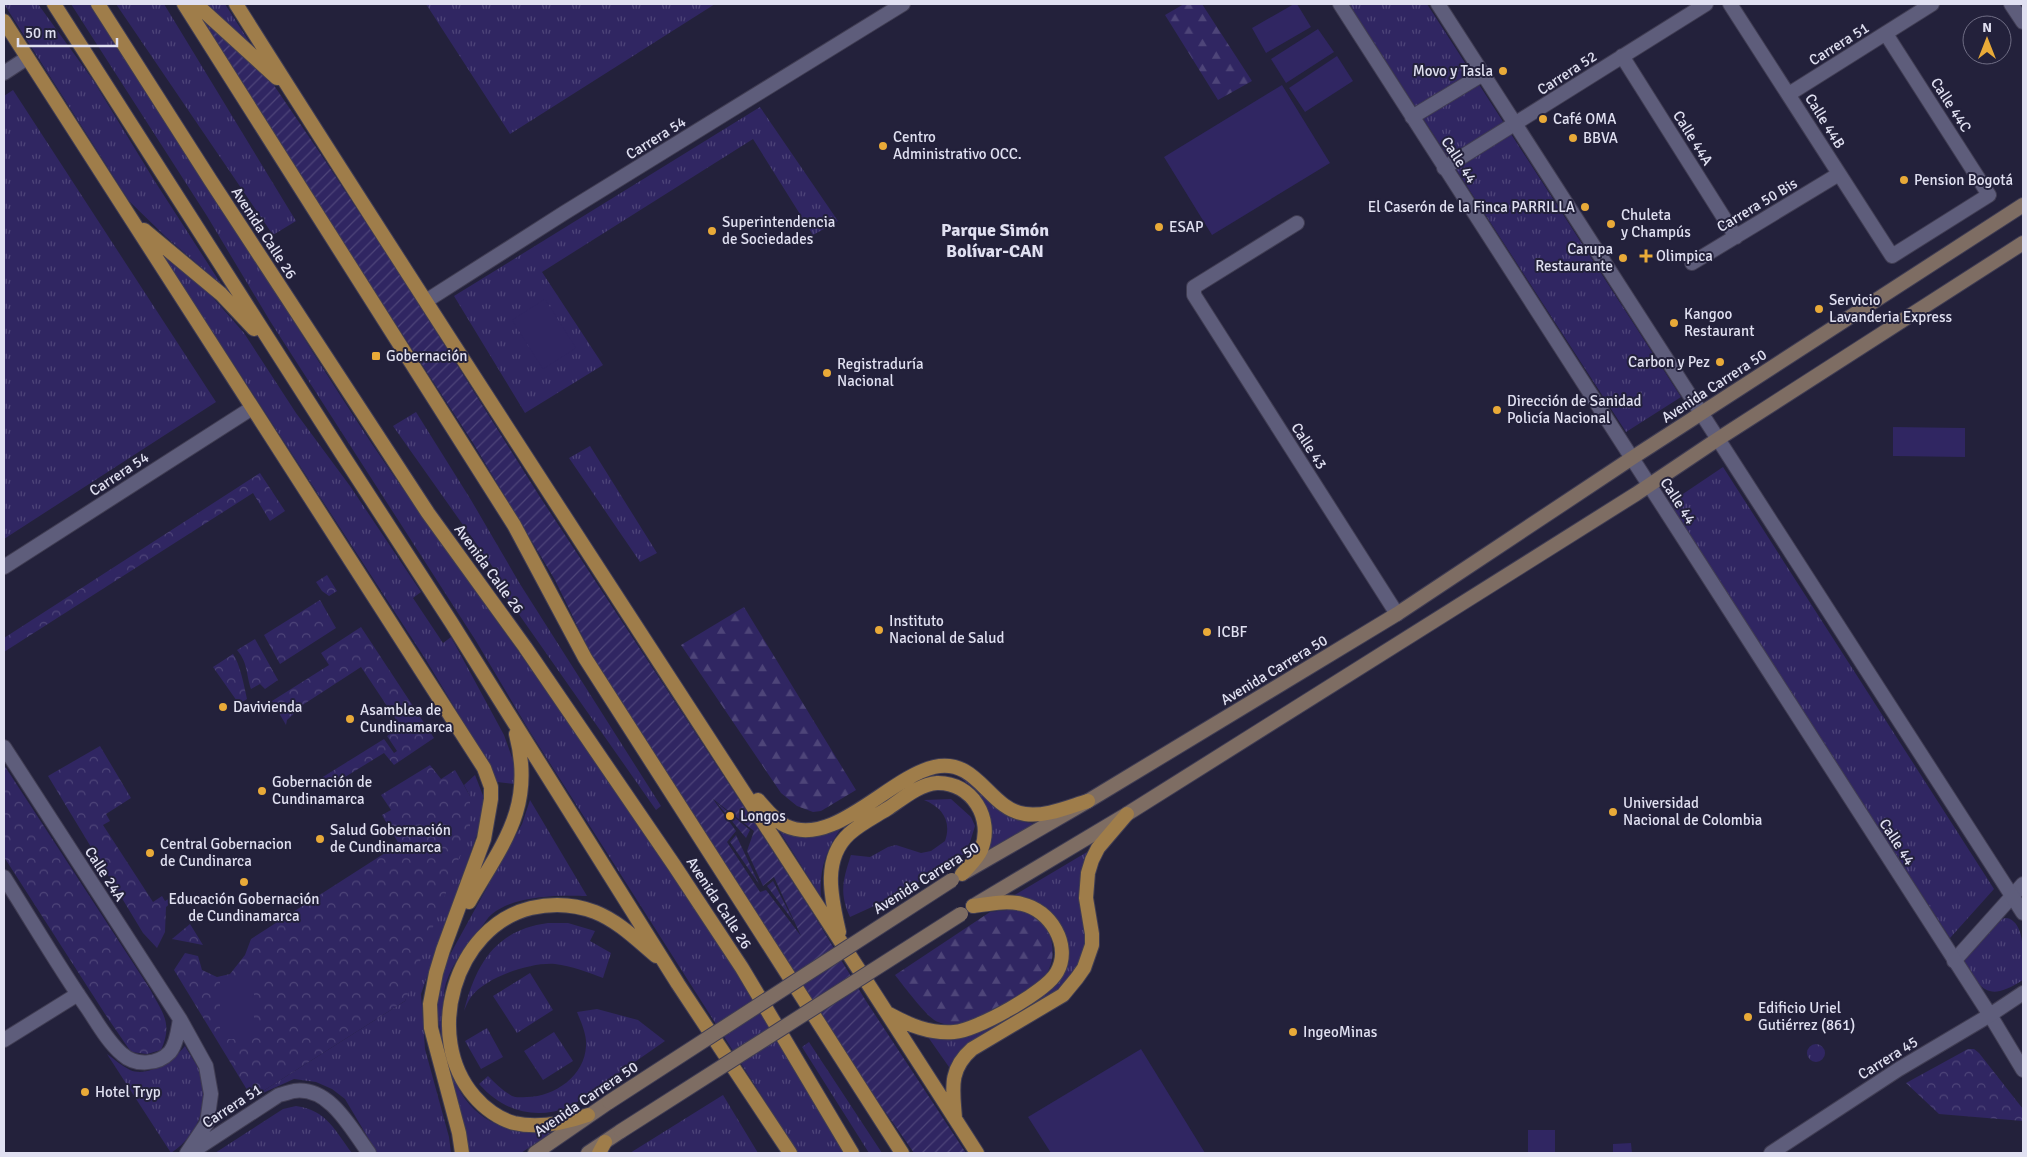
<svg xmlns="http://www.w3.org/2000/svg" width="2027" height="1157" viewBox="0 0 2027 1157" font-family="Signika,sans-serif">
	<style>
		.grass { fill: url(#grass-tufts) }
		.forest { fill: url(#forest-firs) }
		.park { fill: url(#park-crowns) }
		.garden { fill: url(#garden-furrows); fill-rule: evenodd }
		.pitch { fill: #302662 }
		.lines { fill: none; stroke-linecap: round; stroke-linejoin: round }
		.minor-casing { stroke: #403d53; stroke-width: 16 }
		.tertiary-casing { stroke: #403d53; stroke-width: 16 }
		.secondary-casing { stroke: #403d53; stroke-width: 16 }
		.primary-casing { stroke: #403d53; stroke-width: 16 }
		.minor { stroke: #5e5d7b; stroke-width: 14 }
		.tertiary { stroke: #5e5d7b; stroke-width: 14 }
		.secondary { stroke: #7e6d63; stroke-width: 14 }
		.primary { stroke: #9f7d4a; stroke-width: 14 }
		.secondary-bridge-casing { stroke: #403d53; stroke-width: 16; stroke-linecap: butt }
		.secondary-bridge { stroke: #7e6d63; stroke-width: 14 }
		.poi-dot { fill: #e9aa38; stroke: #23213b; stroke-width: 2 }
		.labels { text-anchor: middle; stroke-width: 4; stroke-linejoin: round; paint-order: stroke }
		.street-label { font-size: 15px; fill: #e0e0f1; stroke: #23213b }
		.poi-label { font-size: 15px; fill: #e0e0f1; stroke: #23213b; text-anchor: start }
		.quarter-label { font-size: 18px; font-weight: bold; fill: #e0e0f1; stroke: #23213b }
	</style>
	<defs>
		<pattern id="grass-tufts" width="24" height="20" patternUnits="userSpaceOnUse" patternTransform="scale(1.25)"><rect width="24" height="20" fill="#302662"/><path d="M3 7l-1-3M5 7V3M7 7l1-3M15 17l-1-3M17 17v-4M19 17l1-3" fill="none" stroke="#4e4579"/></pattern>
		<pattern id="forest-firs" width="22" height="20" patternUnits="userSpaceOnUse" patternTransform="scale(1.25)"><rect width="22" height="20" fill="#302662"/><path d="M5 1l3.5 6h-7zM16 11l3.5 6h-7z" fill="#4e4579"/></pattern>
		<pattern id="park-crowns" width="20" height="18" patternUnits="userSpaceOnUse" patternTransform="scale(1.25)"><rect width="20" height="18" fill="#302662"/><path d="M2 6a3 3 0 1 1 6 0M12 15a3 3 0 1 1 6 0" fill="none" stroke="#4e4579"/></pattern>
		<pattern id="garden-furrows" width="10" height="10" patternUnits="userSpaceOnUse" patternTransform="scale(1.25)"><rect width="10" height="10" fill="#302662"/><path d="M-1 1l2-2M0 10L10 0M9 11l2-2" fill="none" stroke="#4e4579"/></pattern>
	</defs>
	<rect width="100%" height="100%" fill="#23213b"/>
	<path class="grass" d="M4,4h34l55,76 61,100 67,104 -55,-47 -37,-36z
		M71,4h20c52,81 105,162 157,244 46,74 92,149 141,221 156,224 325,442 454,684h-45l-268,-421 -54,-91 -206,-320 -63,-105z
		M116,4h48l132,217 -23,14z
		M203,4h22l25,39z
		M426,4h289l-205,130z
		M1349,4h78l254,393 -55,35z
		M13,90l203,312 -212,137v-443z
		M760,107l78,114 -25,14 -60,-96 -211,133 61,93 -78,48 -71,-117z
		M164,257l44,35 36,41 52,80 54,73 71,106 -8,6 30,45 8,-6 53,98 10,28v21l-17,-2 -9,-19 -62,-103z
		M416,412l55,88 49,84 141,222 -5,4 -164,-234 5,-3 -104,-147z
		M590,446l67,107 -17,9 -71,-104z
		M1723,467l271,422 -44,49 -282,-434z
		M955,773l17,8 30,30 18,10 15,3 -51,32 2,-46 -7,-17z
		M475,775l9,23v16l-63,180 4,55 24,88 2,16h-74l-32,-54 -13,-10 -16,-7 -22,-3 -42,19 153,-97 65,-205 -6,-11z
		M951,799l20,18 4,9 -8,26 -71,44 -46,21c-11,-23 -7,-38 1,-62l19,2 18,-10 8,-2 25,8 10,-2 14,-10c7,-20 -3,-34 -21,-41z
		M530,800l57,96c-28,-1 -72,-1 -95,18 -5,4 -8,10 -12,15 -14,16 -27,33 -34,54 -2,6 -2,13 -3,19 -4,40 6,92 42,116 20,13 43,14 66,15l-30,20h-51l-15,-51 -16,-78 -2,-21 3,-21 7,-22 75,-136z
		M842,827c-16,22 -23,43 -21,70l-41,-65c27,7 36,5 62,-5z
		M1092,849l-10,21 -3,23 7,36v17l-7,15 -11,21 -27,19 -79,49 -13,17 -21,-30 12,2 14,-2 105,-57 -3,-61 -13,-14 -14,-7 -16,-2z
		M2007,918c20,5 16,44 16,62 -35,22 -40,11 -62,-18l39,-43z
		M548,923h20l27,8 -5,10 21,12 -8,25c-16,-6 -31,-12 -48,-14 -24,-2 -69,13 -84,33 -3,4 -5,9 -7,14 12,-48 32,-81 84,-88z
		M530,973l23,37 -36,23 -24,-37z
		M597,1009l41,11 27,21 -95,66c-35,13 -66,5 -91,-23l9,-8c7,7 15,15 24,20 4,2 10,1 15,1 28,0 58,-22 59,-51 1,-11 -5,-24 -9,-34z
		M487,1028l16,29 -22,12 -16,-28z
		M554,1032l19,29 -30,19 -19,-29z
		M809,1042l73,111h-13l-67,-106z
		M1807 1053a9 9 0 1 1 18 0a9 9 0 1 1-18 0Z
		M185,1046c5,9 12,18 16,28 10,30 -5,63 -30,79l-64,-99c7,5 15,12 23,16 18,8 44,-10 55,-24z
		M723,1095l35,58h-128z
		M296,1106c31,4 39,25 56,47h-137l68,-44z"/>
	<path class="forest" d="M1184,4h18l50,77 -34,19 -53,-85z
		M744,607l112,183 -35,21 -8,1 -16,-6 -16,-13 -100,-148z
		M1016,909c6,2 13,3 18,6 19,9 25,44 11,60 -13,15 -69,49 -88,51 -5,0 -14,-2 -19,-4 -10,-3 -35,-37 -43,-47l95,-63z"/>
	<path class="park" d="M260,473l25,38 -15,10 -17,-28 -249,159v-14z
		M327,575l10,16 -8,5 -7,-5 -6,-9z
		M320,600l16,28 -56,36 -16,-29z
		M361,627l73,111 -40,27 -10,-12 -60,37 -6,-10 66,-41 10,14 3,-2 -10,-15 14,-9 -40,-60 -63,41v2l-11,10 -1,5 -14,-24 57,-36 -8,-12z
		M255,639l23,41 -13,9 -5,-5 -9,5c-5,-15 -3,-26 -14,-39z
		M233,654c7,10 11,31 14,45l-8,5 -26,-37z
		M100,746l31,52 -25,16 4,7 -7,4 50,77 9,-6 3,5 12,-7 2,2 -13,11 -1,25 -8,16 -14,-15 -95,-157z
		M4,765l146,224c13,25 23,34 11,61l-14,4 -16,-2 -26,-38 -101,-157z
		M430,765l11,14 14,-9 15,26v33l-65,172 -153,97 -78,-128 11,-17 13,3 4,14 15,7 13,-3 15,-19 6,-16 148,-95 -17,-29 9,-5 -10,-15z
		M190,924l13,21 -31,-6z
		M1968,1049h6l5,4 44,56v12l-84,-7 -33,-31z"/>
	<path class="garden" d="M203,21l68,60 51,75 81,123 137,218 206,313 66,102 54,89 100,152h-52l-48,-69 -274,-428 -37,-76 -82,-137 -233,-359zM713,799l41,32 -7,20 16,35 11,-9 27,59 -35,-46 -6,2 -33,-50 9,-11z
		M716,802l34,28 -4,8z
		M736,835l23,49 -29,-42z
		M773,881l21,41 -27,-36z"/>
	<path class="pitch" d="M1294,4h3l14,23 -45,26 -14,-25z
		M1318,29l16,23 -48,31 -15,-24z
		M1337,56l16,25 -48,31 -16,-24z
		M1282,85l48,78 -118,72 -48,-78z
		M545,299l31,49 -33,21 -31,-49z
		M1893,427l72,1v29l-72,-1z
		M220,978h34v61h-34z
		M1141,1049l64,104h-154l-23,-36z
		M1528,1130h27v23h-27z
		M1631,1143l1,10h-19v-9z"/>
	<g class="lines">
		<g class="minor-casing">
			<path id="minor" d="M1730,4l162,252 97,-61 -103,-161
				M2011,4l12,18
				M1622,56l114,181
				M4,73l23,-15
				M1789,94l143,-90
				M1444,168l262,-164
				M1297,223l-103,64v8l203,319
				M1692,263l147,-89
				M426,301l138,-88 339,-209
				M4,567l248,-159
				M4,747l176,272 26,47 5,28 -4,29 -20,30
				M4,877c28,44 54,89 84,132 10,15 20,33 34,45 13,12 36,11 48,-2 7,-9 8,-22 10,-33
				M1954,961l69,-77
				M1990,1015l33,55
				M4,1040l74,-46
				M190,1153l89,-58c5,-1 10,-3 15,-4 36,-5 57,38 75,62"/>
		</g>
		<g class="tertiary-casing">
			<path id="tertiary" d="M1340,4l650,1011
				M1438,4l585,909
				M1412,117l71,-43
				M1771,1153l128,-84 91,-54 33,-22"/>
		</g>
		<g class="secondary-casing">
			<path id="secondary" d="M965,872l123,-71 309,-187 235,-156 391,-253
				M973,906l154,-92 509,-320 82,-55 305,-196
				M535,1153l74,-51
				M588,1153l33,-22"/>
		</g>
		<g class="primary-casing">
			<path id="primary" d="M54,4l288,450 109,168 227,362 112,169
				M98,4l113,177 217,332 97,134 149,218 68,103 110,185
				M184,4l330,521 71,133 317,495
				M196,4l81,74
				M236,4c243,386 495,765 741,1149
				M4,21l480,747 7,19v12l-7,40 -41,111 -7,23 -6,31 1,24 28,105 3,20
				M144,230l77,64 33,35
				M758,800c8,9 17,21 28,26 48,22 102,-48 148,-59 44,-10 54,42 91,47 21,3 43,-7 63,-13
				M469,902c34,-59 66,-95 47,-168
				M839,932c-7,-32 -18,-72 10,-98 11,-10 25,-17 38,-25 14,-9 32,-25 50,-26 35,-1 57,36 44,67 -4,9 -12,16 -19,24
				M889,1014c20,11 41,20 65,18 23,-2 92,-40 103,-60 15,-27 -7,-62 -35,-68 -16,-4 -33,0 -49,2
				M588,1115c-23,8 -49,14 -74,8 -15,-4 -30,-15 -40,-27 -51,-59 -20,-169 57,-188 22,-5 43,-4 64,4 23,9 42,28 61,44
				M955,1118c-2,-28 -7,-48 17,-69l91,-54 14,-17 7,-10 8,-23v-11l-6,-36 2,-25 4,-13 6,-12 29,-34
				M599,1153l6,-11"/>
		</g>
		<use href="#minor" class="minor"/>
		<use href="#tertiary" class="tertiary"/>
		<use href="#secondary" class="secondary"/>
		<use href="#primary" class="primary"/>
		<g class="secondary-bridge-casing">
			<path id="secondary-bridge" d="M609,1102l343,-222
				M621,1131l340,-217"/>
		</g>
		<use href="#secondary-bridge" class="secondary-bridge"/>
	</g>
	<g class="poi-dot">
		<circle cx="1503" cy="71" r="5"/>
		<circle cx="1543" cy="119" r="5"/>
		<circle cx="1573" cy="138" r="5"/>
		<circle cx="883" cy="146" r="5"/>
		<circle cx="1904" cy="180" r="5"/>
		<circle cx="1585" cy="207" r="5"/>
		<circle cx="1611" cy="224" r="5"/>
		<circle cx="1159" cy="227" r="5"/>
		<circle cx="712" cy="231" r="5"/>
		<path d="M1643.5 248.5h5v5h5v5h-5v5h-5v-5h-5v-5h5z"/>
		<circle cx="1623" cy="258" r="5"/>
		<circle cx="1819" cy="309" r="5"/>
		<circle cx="1674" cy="323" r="5"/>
		<rect x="371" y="351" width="10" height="10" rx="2.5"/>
		<circle cx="1720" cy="362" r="5"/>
		<circle cx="827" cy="373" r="5"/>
		<circle cx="1497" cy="410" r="5"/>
		<circle cx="879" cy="630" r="5"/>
		<circle cx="1207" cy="632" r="5"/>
		<circle cx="223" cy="707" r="5"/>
		<circle cx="350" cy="719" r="5"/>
		<circle cx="262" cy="791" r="5"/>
		<circle cx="1613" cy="812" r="5"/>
		<circle cx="730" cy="816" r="5"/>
		<circle cx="320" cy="839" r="5"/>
		<circle cx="150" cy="853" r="5"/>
		<circle cx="244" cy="882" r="5"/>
		<circle cx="1748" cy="1017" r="5"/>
		<circle cx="1293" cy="1032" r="5"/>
		<circle cx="85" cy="1092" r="5"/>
	</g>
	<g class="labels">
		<g class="street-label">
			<text transform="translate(1839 44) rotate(-32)" y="5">Carrera 51</text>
			<text transform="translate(1567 73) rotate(-33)" y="5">Carrera 52</text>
			<text transform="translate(1951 105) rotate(57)" y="5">Calle 44C</text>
			<text transform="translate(1825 121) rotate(58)" y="5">Calle 44B</text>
			<text transform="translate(656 138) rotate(-32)" y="5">Carrera 54</text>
			<text transform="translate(1693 138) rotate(58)" y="5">Calle 44A</text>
			<text transform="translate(1459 160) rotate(57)" y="5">Calle 44</text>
			<text transform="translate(1757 205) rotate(-31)" y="5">Carrera 50 Bis</text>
			<text transform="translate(264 233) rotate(57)" y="5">Avenida Calle 26</text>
			<text transform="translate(1714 386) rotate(-33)" y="5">Avenida Carrera 50</text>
			<text transform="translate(1309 446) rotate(57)" y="5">Calle 43</text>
			<text transform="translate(119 474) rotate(-33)" y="5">Carrera 54</text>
			<text transform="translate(1678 501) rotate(57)" y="5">Calle 44</text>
			<text transform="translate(489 569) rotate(54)" y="5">Avenida Calle 26</text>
			<text transform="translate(1274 670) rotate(-31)" y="5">Avenida Carrera 50</text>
			<text transform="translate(1897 842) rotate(57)" y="5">Calle 44</text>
			<text transform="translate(105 874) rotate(57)" y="5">Calle 24A</text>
			<text transform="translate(926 878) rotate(-32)" y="5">Avenida Carrera 50</text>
			<text transform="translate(719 903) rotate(57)" y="5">Avenida Calle 26</text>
			<text transform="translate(1888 1058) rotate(-32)" y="5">Carrera 45</text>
			<text transform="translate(586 1099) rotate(-34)" y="5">Avenida Carrera 50</text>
			<text transform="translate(232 1106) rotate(-33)" y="5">Carrera 51</text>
		</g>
		<g class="poi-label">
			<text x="1493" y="76" text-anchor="end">Movo y Tasla</text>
			<text x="1553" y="124">Café OMA</text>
			<text x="893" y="142">Centro<tspan x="893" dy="17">Administrativo OCC.</tspan></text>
			<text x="1583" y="143">BBVA</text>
			<text x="1914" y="185">Pension Bogotá</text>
			<text x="1575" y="212" text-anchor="end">El Caserón de la Finca PARRILLA</text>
			<text x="1621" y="220">Chuleta<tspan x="1621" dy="17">y Champús</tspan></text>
			<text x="722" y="227">Superintendencia<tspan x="722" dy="17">de Sociedades</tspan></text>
			<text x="1169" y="232">ESAP</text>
			<text x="1613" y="254" text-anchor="end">Carupa<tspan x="1613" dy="17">Restaurante</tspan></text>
			<text x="1656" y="261">Olimpica</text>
			<text x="1829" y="305">Servicio<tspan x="1829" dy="17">Lavanderia Express</tspan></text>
			<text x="1684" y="319">Kangoo<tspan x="1684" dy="17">Restaurant</tspan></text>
			<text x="386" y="361">Gobernación</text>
			<text x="1710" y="367" text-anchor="end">Carbon y Pez</text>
			<text x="837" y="369">Registraduría<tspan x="837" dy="17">Nacional</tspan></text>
			<text x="1507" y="406">Dirección de Sanidad<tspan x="1507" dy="17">Policía Nacional</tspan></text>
			<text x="889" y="626">Instituto<tspan x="889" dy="17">Nacional de Salud</tspan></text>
			<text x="1217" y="637">ICBF</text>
			<text x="233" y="712">Davivienda</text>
			<text x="360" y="715">Asamblea de<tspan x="360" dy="17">Cundinamarca</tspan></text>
			<text x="272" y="787">Gobernación de<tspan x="272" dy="17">Cundinamarca</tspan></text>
			<text x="1623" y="808">Universidad<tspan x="1623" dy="17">Nacional de Colombia</tspan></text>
			<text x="740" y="821">Longos</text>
			<text x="330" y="835">Salud Gobernación<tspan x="330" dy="17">de Cundinamarca</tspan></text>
			<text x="160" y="849">Central Gobernacion<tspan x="160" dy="17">de Cundinarca</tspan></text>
			<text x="244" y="904" text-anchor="middle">Educación Gobernación<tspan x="244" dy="17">de Cundinamarca</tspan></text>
			<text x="1758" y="1013">Edificio Uriel<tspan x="1758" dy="17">Gutiérrez (861)</tspan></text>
			<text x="1303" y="1037">IngeoMinas</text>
			<text x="95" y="1097">Hotel Tryp</text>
		</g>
		<g class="quarter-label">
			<text x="995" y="236">Parque Simón<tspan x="995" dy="21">Bolívar-CAN</tspan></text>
		</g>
	</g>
	<rect width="2027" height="1157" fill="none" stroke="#e0e0f1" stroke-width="10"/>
	<g transform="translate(1987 40)"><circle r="24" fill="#23213b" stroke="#6f6d84"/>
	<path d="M0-4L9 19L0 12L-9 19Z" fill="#e9aa38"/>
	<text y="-8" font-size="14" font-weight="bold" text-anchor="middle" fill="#e0e0f1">N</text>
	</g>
	<path d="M18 38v8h99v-8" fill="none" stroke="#e0e0f1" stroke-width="2.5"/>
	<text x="25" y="38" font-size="15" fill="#e0e0f1" stroke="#23213b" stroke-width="4" paint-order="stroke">50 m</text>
</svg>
